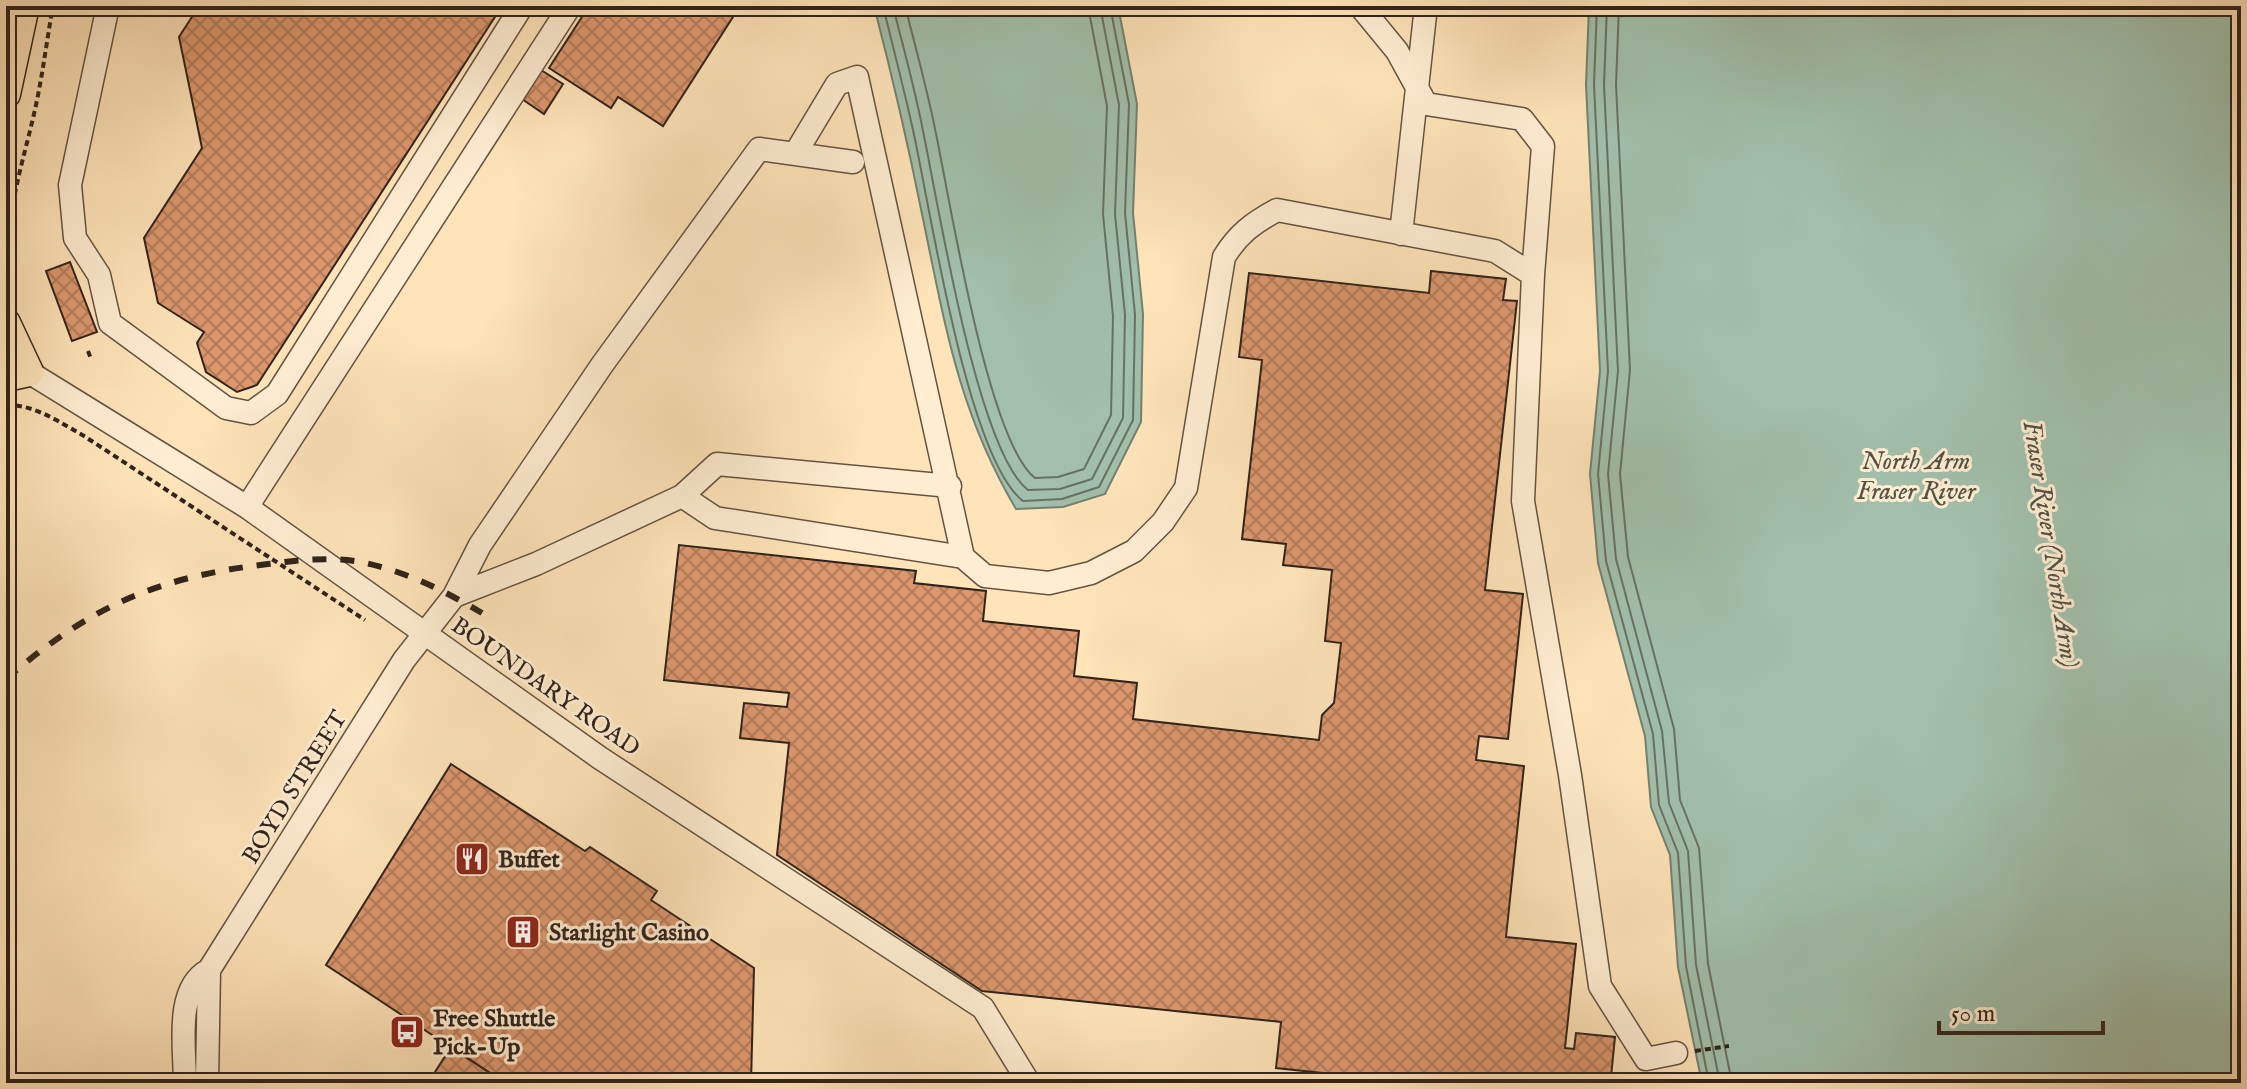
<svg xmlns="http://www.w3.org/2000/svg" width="2247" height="1089" viewBox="0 0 2247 1089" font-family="'IM FELL English',serif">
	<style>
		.water { fill: #a1bfab; stroke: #748171; stroke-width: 2 }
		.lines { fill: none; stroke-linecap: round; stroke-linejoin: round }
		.shore { stroke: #687163; stroke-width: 2 }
		.building { fill: url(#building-cross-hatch); stroke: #30231b; stroke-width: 2 }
		.minor-casing { stroke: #645342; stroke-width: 25 }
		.major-casing { stroke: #30231b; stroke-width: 31 }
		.path { stroke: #30231b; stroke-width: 4; stroke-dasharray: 6 4; stroke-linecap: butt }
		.minor { stroke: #ffedd2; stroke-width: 22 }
		.major { stroke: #ffe4b9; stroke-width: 28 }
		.rail { stroke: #30231b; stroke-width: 6; stroke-dasharray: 14 14; stroke-linecap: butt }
		.labels { text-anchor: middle; stroke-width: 6; stroke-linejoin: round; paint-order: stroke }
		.street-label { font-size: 24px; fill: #30231b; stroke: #ffedd2 }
		.poi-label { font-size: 24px; font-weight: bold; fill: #30231b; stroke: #ffedd2; text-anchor: start }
		.water-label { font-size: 26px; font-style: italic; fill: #525246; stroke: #ffedd2 }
	</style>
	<defs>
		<pattern id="building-cross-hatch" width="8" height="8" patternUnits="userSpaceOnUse" patternTransform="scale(2)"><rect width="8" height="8" fill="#dc976d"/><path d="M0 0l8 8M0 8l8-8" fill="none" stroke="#b37b59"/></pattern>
	</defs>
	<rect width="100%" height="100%" fill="#ffe4b9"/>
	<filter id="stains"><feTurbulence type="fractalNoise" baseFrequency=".0025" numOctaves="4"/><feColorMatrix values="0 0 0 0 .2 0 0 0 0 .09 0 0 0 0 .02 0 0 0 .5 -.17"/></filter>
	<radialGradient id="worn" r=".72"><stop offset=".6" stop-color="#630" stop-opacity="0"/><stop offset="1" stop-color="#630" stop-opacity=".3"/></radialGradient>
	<path class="water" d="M874,6h244l19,98 -4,109 10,101 -2,108 -36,72 -42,13 -47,2c-58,-98 -71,-185 -94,-295 -14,-70 -30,-139 -48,-208z
		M1589,6h652v1077h-539l-24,-116 -8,-112 -19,-48 -6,-71 -47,-173 -8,-89 10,-103 -14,-286z"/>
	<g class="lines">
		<path class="shore" d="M883,6c10,41 21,83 30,124 17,76 54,328 110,371l39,-2 37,-12 34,-67 2,-105 -10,-102 4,-109 -19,-98
			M893,6c10,41 22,83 30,125 15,71 54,320 105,359l32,-1 32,-10 31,-61 2,-103 -10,-101 4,-109 -19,-99
			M905,6c10,39 21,79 29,118 15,69 53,317 101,354l23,-1 26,-8 27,-54 2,-99 -10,-102 4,-108 -19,-100
			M1597,6l-3,79 14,286 -10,103 8,87 47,173 6,71 19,48 8,113 23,117
			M1607,6l-3,79 14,286 -10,103 8,85 46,172 7,72 19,48 8,114 24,118
			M1619,6l-3,79 14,285 -10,104 8,83 46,172 6,71 19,48 9,116 24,119"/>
	</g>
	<path class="building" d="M199,6h303l-245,379 -20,7 -31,-20 -9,-29 7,-11 -46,-29 -14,-65 58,-90 -23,-111z
		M589,6h151l-77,120 -45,-29 -7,11 -62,-40z
		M541,70l22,14 -19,30 -22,-15z
		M70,262l27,70 -25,9 -26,-70z
		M1431,271l75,8 -3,21 14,1 -32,289 38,4 -15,145 -29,-3 -3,24 48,6 -18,171 70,7 -11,104 9,1 2,-16 39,4 -4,40 9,1v5h-203l-141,-15 5,-46 -299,-31 -205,-136 12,-112 -49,-5 4,-35 43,4 2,-14 -125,-13 15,-135 237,26 -2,12 72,8 -3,30 96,10 -5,45 63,7 -4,36 186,21 3,-25 12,-12 7,-60 -16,-2 7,-71 -49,-5 3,-21 -44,-5 20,-179 -23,-3 10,-84 180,20z
		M451,764l134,87 5,-4 67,44 -6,9 103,68 -3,115h-246l-179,-118z
		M451,1047l11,7 43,29h-77z"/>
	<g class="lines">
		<g class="minor-casing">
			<path id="minor" d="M108,6l-38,179 5,53 24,37 11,48 116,85 25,5 26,-19 245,-388
				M1360,6l37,45 29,53 96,15 21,27 -10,129
				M795,154l42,-70 20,-7 106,480 22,19 64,7 42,-10 43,-22 29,-29 23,-34 38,-231c14,-23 29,-34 53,-47l218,41 38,24 -10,226 47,274 30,211 46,73 30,-6
				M1401,234l25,-228
				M6,358l241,149 353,251 383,250 46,75
				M682,496l33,22 248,39
				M247,507l323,-501
				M454,596l26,-51 122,-180 157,-216 94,13
				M185,1083c0,-34 -11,-95 24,-113l195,-310 50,-64 82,-32 146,-68 35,-32 233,22
				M207,1083l2,-113"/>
		</g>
		<g class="major-casing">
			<path id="major" d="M6,94l19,-88
				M6,323l23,49 -23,5"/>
		</g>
		<path class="path" d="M6,290l5,-1c-11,-63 12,-124 25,-184 7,-33 11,-66 17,-99
			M88,351l3,8
			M6,405c28,-1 55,18 78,31l281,184
			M1695,1051l34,-5"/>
		<use href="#minor" class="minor"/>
		<use href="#major" class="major"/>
		<path class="rail" d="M6,679c85,-73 151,-102 262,-115 32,-4 65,-8 97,-1 42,9 80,28 117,50"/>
	</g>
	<defs>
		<g id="restaurant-square" transform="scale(1.8)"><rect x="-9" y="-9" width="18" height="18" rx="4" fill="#8f2418" stroke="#ffedd2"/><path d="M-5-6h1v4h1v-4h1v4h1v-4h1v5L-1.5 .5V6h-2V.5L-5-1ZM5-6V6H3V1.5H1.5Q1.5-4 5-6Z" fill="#fff"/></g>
		<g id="building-square" transform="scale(1.8)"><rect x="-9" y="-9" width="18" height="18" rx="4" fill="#8f2418" stroke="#ffedd2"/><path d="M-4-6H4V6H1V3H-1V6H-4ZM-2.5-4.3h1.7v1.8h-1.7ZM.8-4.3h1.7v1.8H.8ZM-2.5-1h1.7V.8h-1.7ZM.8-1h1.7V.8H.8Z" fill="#fff"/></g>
		<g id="bus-square" transform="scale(1.8)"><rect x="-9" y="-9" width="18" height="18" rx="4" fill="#8f2418" stroke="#ffedd2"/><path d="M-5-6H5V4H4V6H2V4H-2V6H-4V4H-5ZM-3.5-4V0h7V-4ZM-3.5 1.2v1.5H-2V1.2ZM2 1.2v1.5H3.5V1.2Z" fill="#fff"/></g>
	</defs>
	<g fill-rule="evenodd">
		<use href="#restaurant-square" x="472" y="859"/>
		<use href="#building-square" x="523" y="932"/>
		<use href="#bus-square" x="407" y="1032"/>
	</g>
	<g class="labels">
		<g class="street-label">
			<text transform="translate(546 686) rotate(35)" y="8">BOUNDARY ROAD</text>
			<text transform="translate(294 787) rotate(-58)" y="8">BOYD STREET</text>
		</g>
		<g class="poi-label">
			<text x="498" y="867">Buffet</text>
			<text x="549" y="940">Starlight Casino</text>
			<text x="433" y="1026">Free Shuttle<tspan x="433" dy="28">Pick-Up</tspan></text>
		</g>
		<g class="water-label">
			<text x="1916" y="469">North Arm<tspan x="1916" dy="30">Fraser River</tspan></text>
			<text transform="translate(2052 544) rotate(81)" y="9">Fraser River (North Arm)</text>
		</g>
	</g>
	<rect width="2247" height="1089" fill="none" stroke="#ffe4b9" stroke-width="32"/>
	<rect x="8" y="8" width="2231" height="1073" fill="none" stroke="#30231b" stroke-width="4"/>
	<rect x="16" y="16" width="2215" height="1057" fill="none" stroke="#30231b" stroke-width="2"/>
	<path d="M1939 1021v12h164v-12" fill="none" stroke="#30231b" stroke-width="4"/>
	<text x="1951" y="1021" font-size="24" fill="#30231b" stroke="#ffedd2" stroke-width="6" paint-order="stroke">50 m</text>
	<rect width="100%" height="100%" filter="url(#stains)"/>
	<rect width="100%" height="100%" fill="url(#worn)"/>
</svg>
